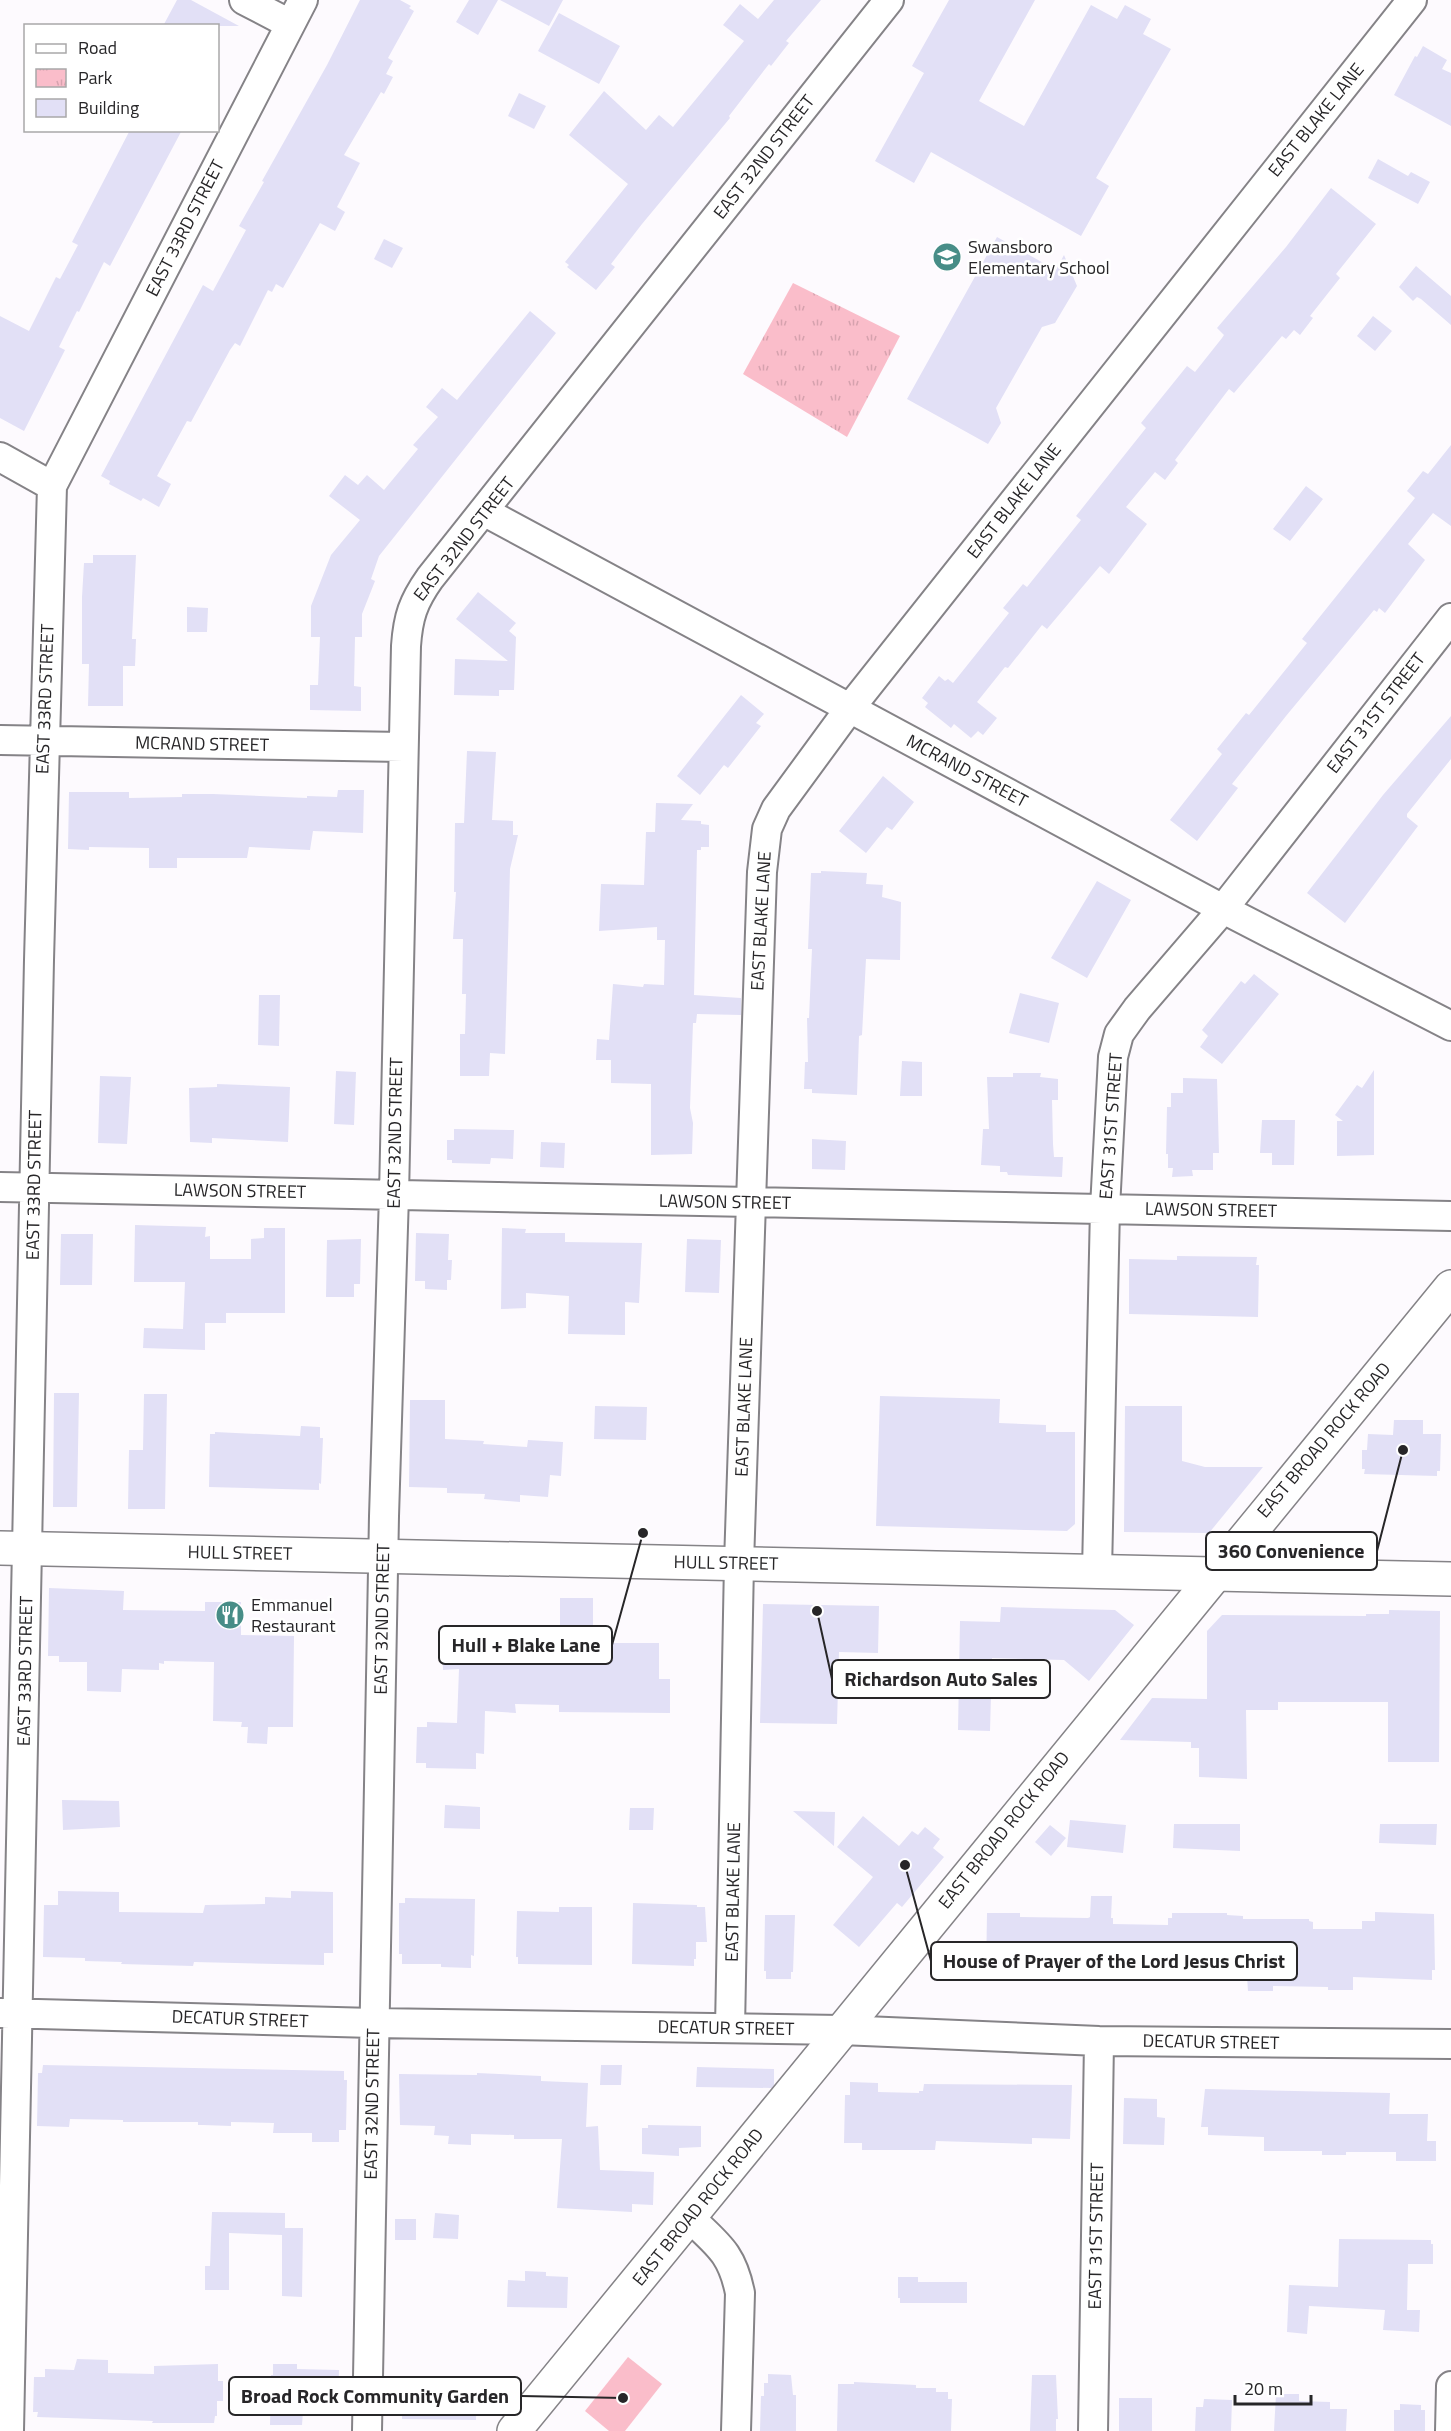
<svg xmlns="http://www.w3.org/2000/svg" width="1451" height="2431" viewBox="0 0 1451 2431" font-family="'Titillium Web',sans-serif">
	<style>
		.park { fill: url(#park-tufts) }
		.garden { fill: #fabdca }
		.building { fill: #e2e0f6 }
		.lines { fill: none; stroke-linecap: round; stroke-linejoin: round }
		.street-casing { stroke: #858387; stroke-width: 32 }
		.secondary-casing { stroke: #858387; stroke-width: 36 }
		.primary-casing { stroke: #858387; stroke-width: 36 }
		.street { stroke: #fff; stroke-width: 28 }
		.secondary { stroke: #fff; stroke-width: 33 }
		.primary { stroke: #fff; stroke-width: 33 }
		.labels { text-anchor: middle; stroke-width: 5; stroke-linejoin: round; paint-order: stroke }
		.street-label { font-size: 18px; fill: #272628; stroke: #fff }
		.poi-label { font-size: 18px; fill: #272628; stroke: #fff; text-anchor: start }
		.leader { fill: none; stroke: #272628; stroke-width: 2 }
		.callout-dot { fill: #272628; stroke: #fff; stroke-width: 2 }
		.callout { fill: #fff; stroke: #272628; stroke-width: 2 }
		.callout-label { font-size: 20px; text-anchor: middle; font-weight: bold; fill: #272628 }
	</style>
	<defs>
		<pattern id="park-tufts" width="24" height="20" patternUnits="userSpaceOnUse" patternTransform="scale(1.5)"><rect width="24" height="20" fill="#fabdca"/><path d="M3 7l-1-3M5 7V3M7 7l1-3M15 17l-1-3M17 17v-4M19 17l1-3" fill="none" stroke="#d6a2ae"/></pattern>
	</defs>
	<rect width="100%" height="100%" fill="#fdfafe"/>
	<path class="park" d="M793,283l107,53 -53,101 -104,-63z"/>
	<path class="garden" d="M628,2357l34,27 -37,47h-16l-24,-20z"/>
	<path class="building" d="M177,0h14l48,26h-76z
		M360,0h40l11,6 -2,2 5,3 -26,47 5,3 -7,13 7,3 -9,17 -3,-2 -37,63 16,8 -23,44 8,5 -10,19 -15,-8 -37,65 -7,-4 -4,8 -4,-2 -28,56 -5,-3 -5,7 -39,72 -4,-1 -30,55 14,8 -12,23 -16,-9 -2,3 -32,-17 1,-3 -9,-5 102,-191 10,6 33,-61 -7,-4 25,-44 -2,-1 65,-116z
		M469,0h29l-20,35 -22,-13z
		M500,0h63l-14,26z
		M774,0h47l-35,41 3,2 -18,23 -2,-2 -40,52 1,2 -88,106 -31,40 4,3 -19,23 -29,-23 2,-2 -4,-3 63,-78 -59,-49 35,-44 42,39 13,-15 14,12 71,-86 -21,-16 17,-21 18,15z
		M949,0h86l-56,101 45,25 67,-121 26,14 8,-14 26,14 -8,15 28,15 -75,129 13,8 -28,50 -150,-84 -17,31 -39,-22 49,-88 -12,-7z
		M559,13l61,33 -21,38 -61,-33z
		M1423,46l24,14 -5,9 9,4v53l-57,-31 21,-39 2,1z
		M519,93l27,13 -12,23 -26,-13z
		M130,130h52l-72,136 -6,-4 -25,50 -2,-1 -18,36 6,3 -41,81 -24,-13v-102l29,15 27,-54 4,2 18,-34 -6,-3z
		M1378,159l30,17 3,-4 19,10 -12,22 -50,-26z
		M1331,188l45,36 -40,50 4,4 -30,38 3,2 -13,17 -6,-5 -8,9 -4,-3 -48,57 -5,-4 -54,71 3,3 -13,17 -10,-8 -29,35 21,17 -38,50 -9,-8 -53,63 -5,-4 -34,43 -3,-1 -28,35 20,16 -14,17 -5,-4 -7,7 -17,-14 -3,4 -26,-21 3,-4 -6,-5 17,-22 6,5 3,-2 5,4 56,-70 -6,-5 20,-24 4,3 54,-67 -5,-4 70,-88 -5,-5 46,-57 8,6 27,-34 2,-3 -7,-7 69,-81z
		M997,237l59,33 8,-15 13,31 -22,37 -13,4 -46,81 5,15 -13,21 -81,-45z
		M384,239l19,9 -11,20 -18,-9z
		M1416,266l35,30v29l-30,-26 -4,-2 -4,4 -14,-14z
		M530,311l26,22 -177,223 -8,23 4,2 -13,33v23h-7l-1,49 7,1v24l-51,-1v-25h8l2,-48h-9v-31l20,-51 29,-35 -31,-24 16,-21 13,10 9,-10 17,15 34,-41 -5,-4 25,-28 -12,-10 16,-19 15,12z
		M1373,316l19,15 -17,20 -18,-15z
		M1451,445v81l-18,-13 -25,31 17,16 -40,53 -6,-5 -2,4 -3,-2 -88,106 -54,68 6,4 -41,53 -27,-21 52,-66 -5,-5 29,-36 3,2 58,-72 -5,-4 113,-141 -8,-7 16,-20 5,3z
		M1306,486l17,13 -33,42 -17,-12z
		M93,555h43l-4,84h4l-1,27h-12v40h-35l1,-42h-7v-67l2,-34h9z
		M478,592l38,31 -7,8 7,6 -2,53h-15v6l-45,-1 1,-36 53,2 -52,-42z
		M187,607l21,1 -1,24h-20z
		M741,695l23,19 -8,9 5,3 -33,42 -4,-3 -24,30 -23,-19z
		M1451,716v43l-44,55v3l11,9 -73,97 -38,-30 76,-98z
		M467,751l29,1 -4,68 21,1v14h5l-8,34 -5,185 -15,-1 -1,23h-29v-42h5l1,-40h-4l1,-55h-10l3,-47h-2l1,-69h9z
		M883,776l31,26 -22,28 -5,-3 -21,26 -27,-22z
		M338,790h26l-1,43 -50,-2 -3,19 -61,-3 -2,11h-70v10h-28v-20l-60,-1v3l-21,-1 1,-57h60v6l53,-1v-3h31l94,4v-2l30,1z
		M656,803l37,1 -12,16 20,1v3l8,1v22h-8v3h-4l-3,145 47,3v17l-44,-1 -1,9h-3l-3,85 3,15 -1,31 -41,1v-71l-40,-1v-23h-15l1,-21 12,1 4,-56 30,3 1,-3 20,1 1,-45h-8v-13l-58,4 2,-47 43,1 2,-53h9z
		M821,871l46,2 -1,11 17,1 -1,12 19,5 -1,58 -34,-1 -4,76 -3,1 -2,59 -45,-2v-4h-8l1,-27h3l-1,-44h2l3,-69h-4l3,-76h10z
		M1097,881l34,19 -44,78 -36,-20z
		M1254,974l25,20 -57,70 -22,-17 8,-11 -6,-6 39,-49 4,3z
		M1020,993l39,10 -10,40 -40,-10z
		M259,995h21l-1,51 -21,-1z
		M902,1061l20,1v34h-22z
		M1374,1070v85l-37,1v-35h6l-8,-6 22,-30 5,3z
		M336,1071l20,1 -2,53 -20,-1z
		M1013,1073h28l-1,4 18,2v21h-6l1,44 1,13h9l-1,20 -54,-2 -1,-3h-7v-6l-19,-1 2,-36h6l-2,-52h26z
		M100,1076l31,1 -4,67 -29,-1z
		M1183,1078l34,1 2,74h-6v17h-21l1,6 -21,1 1,-9h-5v-14h-2l1,-47h4v-14h12z
		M217,1084l73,3 -2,55 -76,-4v5l-22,-1 -1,-54 28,-1z
		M1262,1120h33l-1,45h-22v-12h-12z
		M454,1129l60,1 -1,29 -22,-1 -1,6 -38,-1v-3h-5v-20h7z
		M812,1139l34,2 -1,29 -33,-1z
		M541,1142l24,1 -1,25 -24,-1z
		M135,1225l71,2 -1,10 5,-1v23h41v-20l13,-1v-10h21v85h-59v10h-21v27l-62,-2 1,-20 39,1 2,-47h-51z
		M502,1228l24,1 -1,4h40v9l77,1 -3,60 -14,-1v33l-57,-1 1,-38 -43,-3v15l-25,1z
		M416,1233l33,1 -1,26h4l-1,20h-4v10l-22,-1v-8h-10z
		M61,1234h32l-1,51h-32z
		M361,1239l-1,45h-6v13h-28l1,-57z
		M687,1239l34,1 -2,53 -34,-1z
		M1177,1256l80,1 -1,8h3l-1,52 -129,-3v-55l48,1z
		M54,1393h25l-2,114h-24z
		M144,1394h23l-2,115h-37l1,-59h14z
		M880,1396l120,3 -1,24 47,2v7h29v92l-8,7 -191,-5z
		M410,1400h35v39l39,2 -1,3 44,3 1,-7 35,2 -2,34 -11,-1 -2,22 -28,-2v7l-36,-3 1,-5 -38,-1v-5l-38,-1z
		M595,1406l52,1 -1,33 -52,-1z
		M1125,1406h57v55l23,6h58l-54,66 -85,-1z
		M1394,1420h29v14h18l-1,37h-3v5l-73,-2 1,-5h-3v-19h5l1,-16 25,1z
		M301,1426l19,1v11h3l-2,46 -2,-1v7l-110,-3 1,-53h5v-2l85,4z
		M49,1588l75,3 -1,19 82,1v-9h36v33l53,1 -1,91h-25l-1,17 -20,-1 1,-16h-7l1,-5 -29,-1 1,-59 -50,-1v3l-5,-1v7l-37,-1 -1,23 -34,-1v-29h-28v-6h-11z
		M560,1598h33v45h66v36h11v34l-111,-1v-7l-44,-1 1,9 -31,-2 -1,43 -8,-1v16l-50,-1v-5h-10l1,-36h10v-5l30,1 2,-54 -16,1 -1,-33 118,3z
		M763,1604l116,2 -1,47 -39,-1 -2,72 -77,-1z
		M1001,1607l114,3 19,15 -45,56 -25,-21 -72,-2 -2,73 -32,-1 2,-109 40,1z
		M1389,1610l51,1 -1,151h-51v-60h-110v8h-32l1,69 -48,-2v-29h-8v-6l-71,-2 32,-42 55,1v-68l15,-16 144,1v-2h23z
		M62,1800l57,1 1,26 -57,3z
		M445,1805l35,2v22l-36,-1z
		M630,1808h24l-1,22h-24z
		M793,1811l42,1 -1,34z
		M863,1816l36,30 13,-15 6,4 7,-8 15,12 -7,9 11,9 -42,50 -5,-4 -38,44 -26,-22 40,-48 -36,-30z
		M1070,1820l56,5 -3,28 -56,-6z
		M1174,1824h66v27l-67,-3z
		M1380,1824h57l-1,21 -57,-2z
		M1050,1825l16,13 -15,18 -16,-14z
		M58,1891l61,1v20l84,1 2,-8 60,-1v-7l26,1v-7l42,1v61h-9v12l-130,-3 -1,4 -72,-2 1,-2 -37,-1v-3l-42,-1 1,-52h14z
		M1091,1896h21l-1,22h2v6l55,1v-7h4v-5h55v2l16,1v3h66v2l4,1v7h49v-8h13v-9l59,2 1,56h-3v10l-79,-3v13h-25v-3l-55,-1v5h-25l-1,-15 -261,-1 1,-62h33v4l68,1 2,-1z
		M405,1898l70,1 -1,57 -3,-1v13l-30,-1v-3h-39v-10h-3v-51h6z
		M633,1903l64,2v2h8l2,35h-11v17h-2v7l-62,-2z
		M559,1907h33v58l-74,-1v-7h-2l1,-46 42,1z
		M765,1915h30l-2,57h-2v7h-25v-8h-2z
		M43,2065l301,6v9h3l-1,50h-7v12h-27v-9h-39l1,-10 -43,-1v4l-28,-1h-5v-3h-75v-2l-53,-1 -1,8 -32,-1 1,-53h4z
		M601,2065h21l-1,20h-21z
		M697,2067l77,2v17l-2,2 -76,-1z
		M477,2073l64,3v5l47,2 -2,44 12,-1 2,44 54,2 -1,33 -21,-1v8l-75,-4 5,-69h-48v-4l-43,-1v11l-23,-1 1,-8 -15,-1 1,-9 -35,-1 -1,-51 78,1z
		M850,2082l28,1v9l41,1v-2h4l1,-7 148,1 -2,54 -38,-1v6l-96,-3 -1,9h-73v-7h-18l1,-48h5z
		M1205,2089l185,4 -1,21h39l-1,27h9v20h-40v-9h-50v3h-24v-4h-58v-14l-56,-2v-8h-7z
		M1124,2098l33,1v18l8,1 -1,27 -41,-1z
		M648,2125l53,1v21l-22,1v8l-37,-2v-26h6z
		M212,2212l73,1v15h18l-1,69 -20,-1v-61l-53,-2v57h-24v-24h5z
		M435,2213l24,2 -1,24 -25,-1z
		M395,2219h21v21h-21z
		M1339,2239l92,1v4h2v20h-25l-1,46h13l-1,22 -36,-2 2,-20 -76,-4 -2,28 -20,-2 2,-47 49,2z
		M525,2271l21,1v4l22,1 -1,31 -60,-1 1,-27 17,1z
		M898,2277h20v5h49v21h-67v-5h-2z
		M77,2359l31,1v13l46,1v-8l64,-2v17h5v20h-6v15h-2l-1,7h-62l1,-2 -116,-4 1,-5h-5l1,-35h11v-8l29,1z
		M273,2364h24v5l42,1 -1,35h-3v6h-32l-1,14h-32l1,-50h2z
		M768,2374l23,1 2,20h3v36h-36l1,-35h3v-13h4z
		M1032,2375h24l2,44h-2v12h-26z
		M402,2378l75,2 -1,40 -74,-1z
		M854,2382l62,3v3h20v4h12v7h4l-1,32h-114l1,-47h16z
		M1276,2394h23v7l31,1v7h17l-1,22h-72z
		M1119,2398h33v33h-33z
		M1204,2399l28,1 -1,31h-36l1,-24h7z
		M1400,2404l21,1v5h4v21h-31v-21h6z"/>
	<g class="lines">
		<g class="street-casing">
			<path id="street" d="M244,0l46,24
				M0,457l52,29
				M485,512l738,397 228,117
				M0,740l403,7
				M0,1187l1451,29
				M1097,1571l8,-363 8,-151 6,-23 18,-25 86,-100 228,-291
				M0,2013l373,10 468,7 258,11 352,3
				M730,2028l9,-465 23,-691 5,-43 9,-20 74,-101 562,-708
				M690,2218c28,27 42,35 50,75l-4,138
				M9,2431l30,-1471 13,-474 251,-486
				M367,2431l17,-915 10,-321 12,-549c2,-29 7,-44 24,-68l459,-578
				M1093,2431l6,-390
				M1450,2431l1,-45"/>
		</g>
		<g class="secondary-casing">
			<path id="secondary" d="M514,2431c315,-379 622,-765 937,-1144"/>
		</g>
		<g class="primary-casing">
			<path id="primary" d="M0,1548l1451,31"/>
		</g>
		<use href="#street" class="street"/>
		<use href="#secondary" class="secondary"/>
		<use href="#primary" class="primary"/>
	</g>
	<defs>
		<g id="school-disc" transform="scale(1.5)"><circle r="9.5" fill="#478d87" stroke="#fff"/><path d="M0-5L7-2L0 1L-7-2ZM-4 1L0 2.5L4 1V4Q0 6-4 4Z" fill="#fff"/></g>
		<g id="restaurant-disc" transform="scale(1.5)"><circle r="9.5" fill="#478d87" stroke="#fff"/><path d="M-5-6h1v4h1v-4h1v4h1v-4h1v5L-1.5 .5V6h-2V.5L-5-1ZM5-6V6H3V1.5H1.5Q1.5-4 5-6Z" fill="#fff"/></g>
	</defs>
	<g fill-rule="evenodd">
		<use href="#school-disc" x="947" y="257"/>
		<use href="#restaurant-disc" x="230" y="1615"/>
	</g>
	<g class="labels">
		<g class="street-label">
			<text transform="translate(1316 120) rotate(-51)" y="6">EAST BLAKE LANE</text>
			<text transform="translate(764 157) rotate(-52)" y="6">EAST 32ND STREET</text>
			<text transform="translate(185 228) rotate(-63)" y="6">EAST 33RD STREET</text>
			<text transform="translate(1014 501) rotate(-52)" y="6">EAST BLAKE LANE</text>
			<text transform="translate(464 539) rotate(-52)" y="6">EAST 32ND STREET</text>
			<text transform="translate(45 699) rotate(-88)" y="6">EAST 33RD STREET</text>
			<text transform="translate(1376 713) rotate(-52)" y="6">EAST 31ST STREET</text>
			<text transform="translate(202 744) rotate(1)" y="6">MCRAND STREET</text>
			<text transform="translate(967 771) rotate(28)" y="6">MCRAND STREET</text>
			<text transform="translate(761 921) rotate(-87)" y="6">EAST BLAKE LANE</text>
			<text transform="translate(1111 1126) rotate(-86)" y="6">EAST 31ST STREET</text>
			<text transform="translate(395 1133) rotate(-89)" y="6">EAST 32ND STREET</text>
			<text transform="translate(34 1185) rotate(-89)" y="6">EAST 33RD STREET</text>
			<text transform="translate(240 1191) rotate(1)" y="6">LAWSON STREET</text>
			<text transform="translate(725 1202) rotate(1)" y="6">LAWSON STREET</text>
			<text transform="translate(1211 1210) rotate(1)" y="6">LAWSON STREET</text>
			<text transform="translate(744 1407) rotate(-88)" y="6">EAST BLAKE LANE</text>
			<text transform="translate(1324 1440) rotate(-50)" y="6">EAST BROAD ROCK ROAD</text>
			<text transform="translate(240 1553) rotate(1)" y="6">HULL STREET</text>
			<text transform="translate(726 1563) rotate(1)" y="6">HULL STREET</text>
			<text transform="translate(382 1619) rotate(-89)" y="6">EAST 32ND STREET</text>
			<text transform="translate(25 1671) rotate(-89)" y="6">EAST 33RD STREET</text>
			<text transform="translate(1004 1830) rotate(-51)" y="6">EAST BROAD ROCK ROAD</text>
			<text transform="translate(733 1892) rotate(-89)" y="6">EAST BLAKE LANE</text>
			<text transform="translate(240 2019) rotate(2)" y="6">DECATUR STREET</text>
			<text transform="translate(726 2028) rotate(1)" y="6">DECATUR STREET</text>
			<text transform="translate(1211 2042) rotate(1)" y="6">DECATUR STREET</text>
			<text transform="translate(372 2104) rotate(-89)" y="6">EAST 32ND STREET</text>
			<text transform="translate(698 2207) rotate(-51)" y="6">EAST BROAD ROCK ROAD</text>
			<text transform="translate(1096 2236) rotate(-89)" y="6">EAST 31ST STREET</text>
		</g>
		<g class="poi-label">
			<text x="968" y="253">Swansboro<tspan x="968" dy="21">Elementary School</tspan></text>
			<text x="251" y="1611">Emmanuel<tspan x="251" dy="21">Restaurant</tspan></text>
		</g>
	</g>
	<path class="leader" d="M1403 1450L1377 1551M643 1533L612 1645M817 1611L832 1679M905 1865L931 1961M623 2398L521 2396"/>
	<g class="callout-dot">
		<circle cx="1403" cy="1450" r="6"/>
		<circle cx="643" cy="1533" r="6"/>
		<circle cx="817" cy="1611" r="6"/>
		<circle cx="905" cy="1865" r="6"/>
		<circle cx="623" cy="2398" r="6"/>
	</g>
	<g class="callout">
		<rect x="1206" y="1532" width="171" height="38" rx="6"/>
		<rect x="439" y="1626" width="173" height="38" rx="6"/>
		<rect x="832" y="1660" width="218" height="38" rx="6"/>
		<rect x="931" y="1942" width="366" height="38" rx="6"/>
		<rect x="229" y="2377" width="292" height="38" rx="6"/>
	</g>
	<g class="callout-label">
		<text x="1291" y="1558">360 Convenience</text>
		<text x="526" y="1652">Hull + Blake Lane</text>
		<text x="941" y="1686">Richardson Auto Sales</text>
		<text x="1114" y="1968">House of Prayer of the Lord Jesus Christ</text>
		<text x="375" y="2403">Broad Rock Community Garden</text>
	</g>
	<rect x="24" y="24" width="195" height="108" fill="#ffffff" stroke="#a9a8a9" stroke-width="1.5"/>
	<rect x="36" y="44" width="30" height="9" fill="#ffffff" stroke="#a9a8a9" stroke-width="1.5"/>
	<text x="78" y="54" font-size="18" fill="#272628">Road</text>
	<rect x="36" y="69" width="30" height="18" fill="url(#park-tufts)" stroke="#a9a8a9" stroke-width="1.5"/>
	<text x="78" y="84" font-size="18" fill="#272628">Park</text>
	<rect x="36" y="99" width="30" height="18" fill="#e2e0f6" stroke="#a9a8a9" stroke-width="1.5"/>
	<text x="78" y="114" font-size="18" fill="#272628">Building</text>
	<path d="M1235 2395v9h76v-9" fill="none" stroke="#272628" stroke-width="3"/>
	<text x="1244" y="2395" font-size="18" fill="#272628" stroke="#ffffff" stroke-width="4.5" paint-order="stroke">20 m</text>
</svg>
